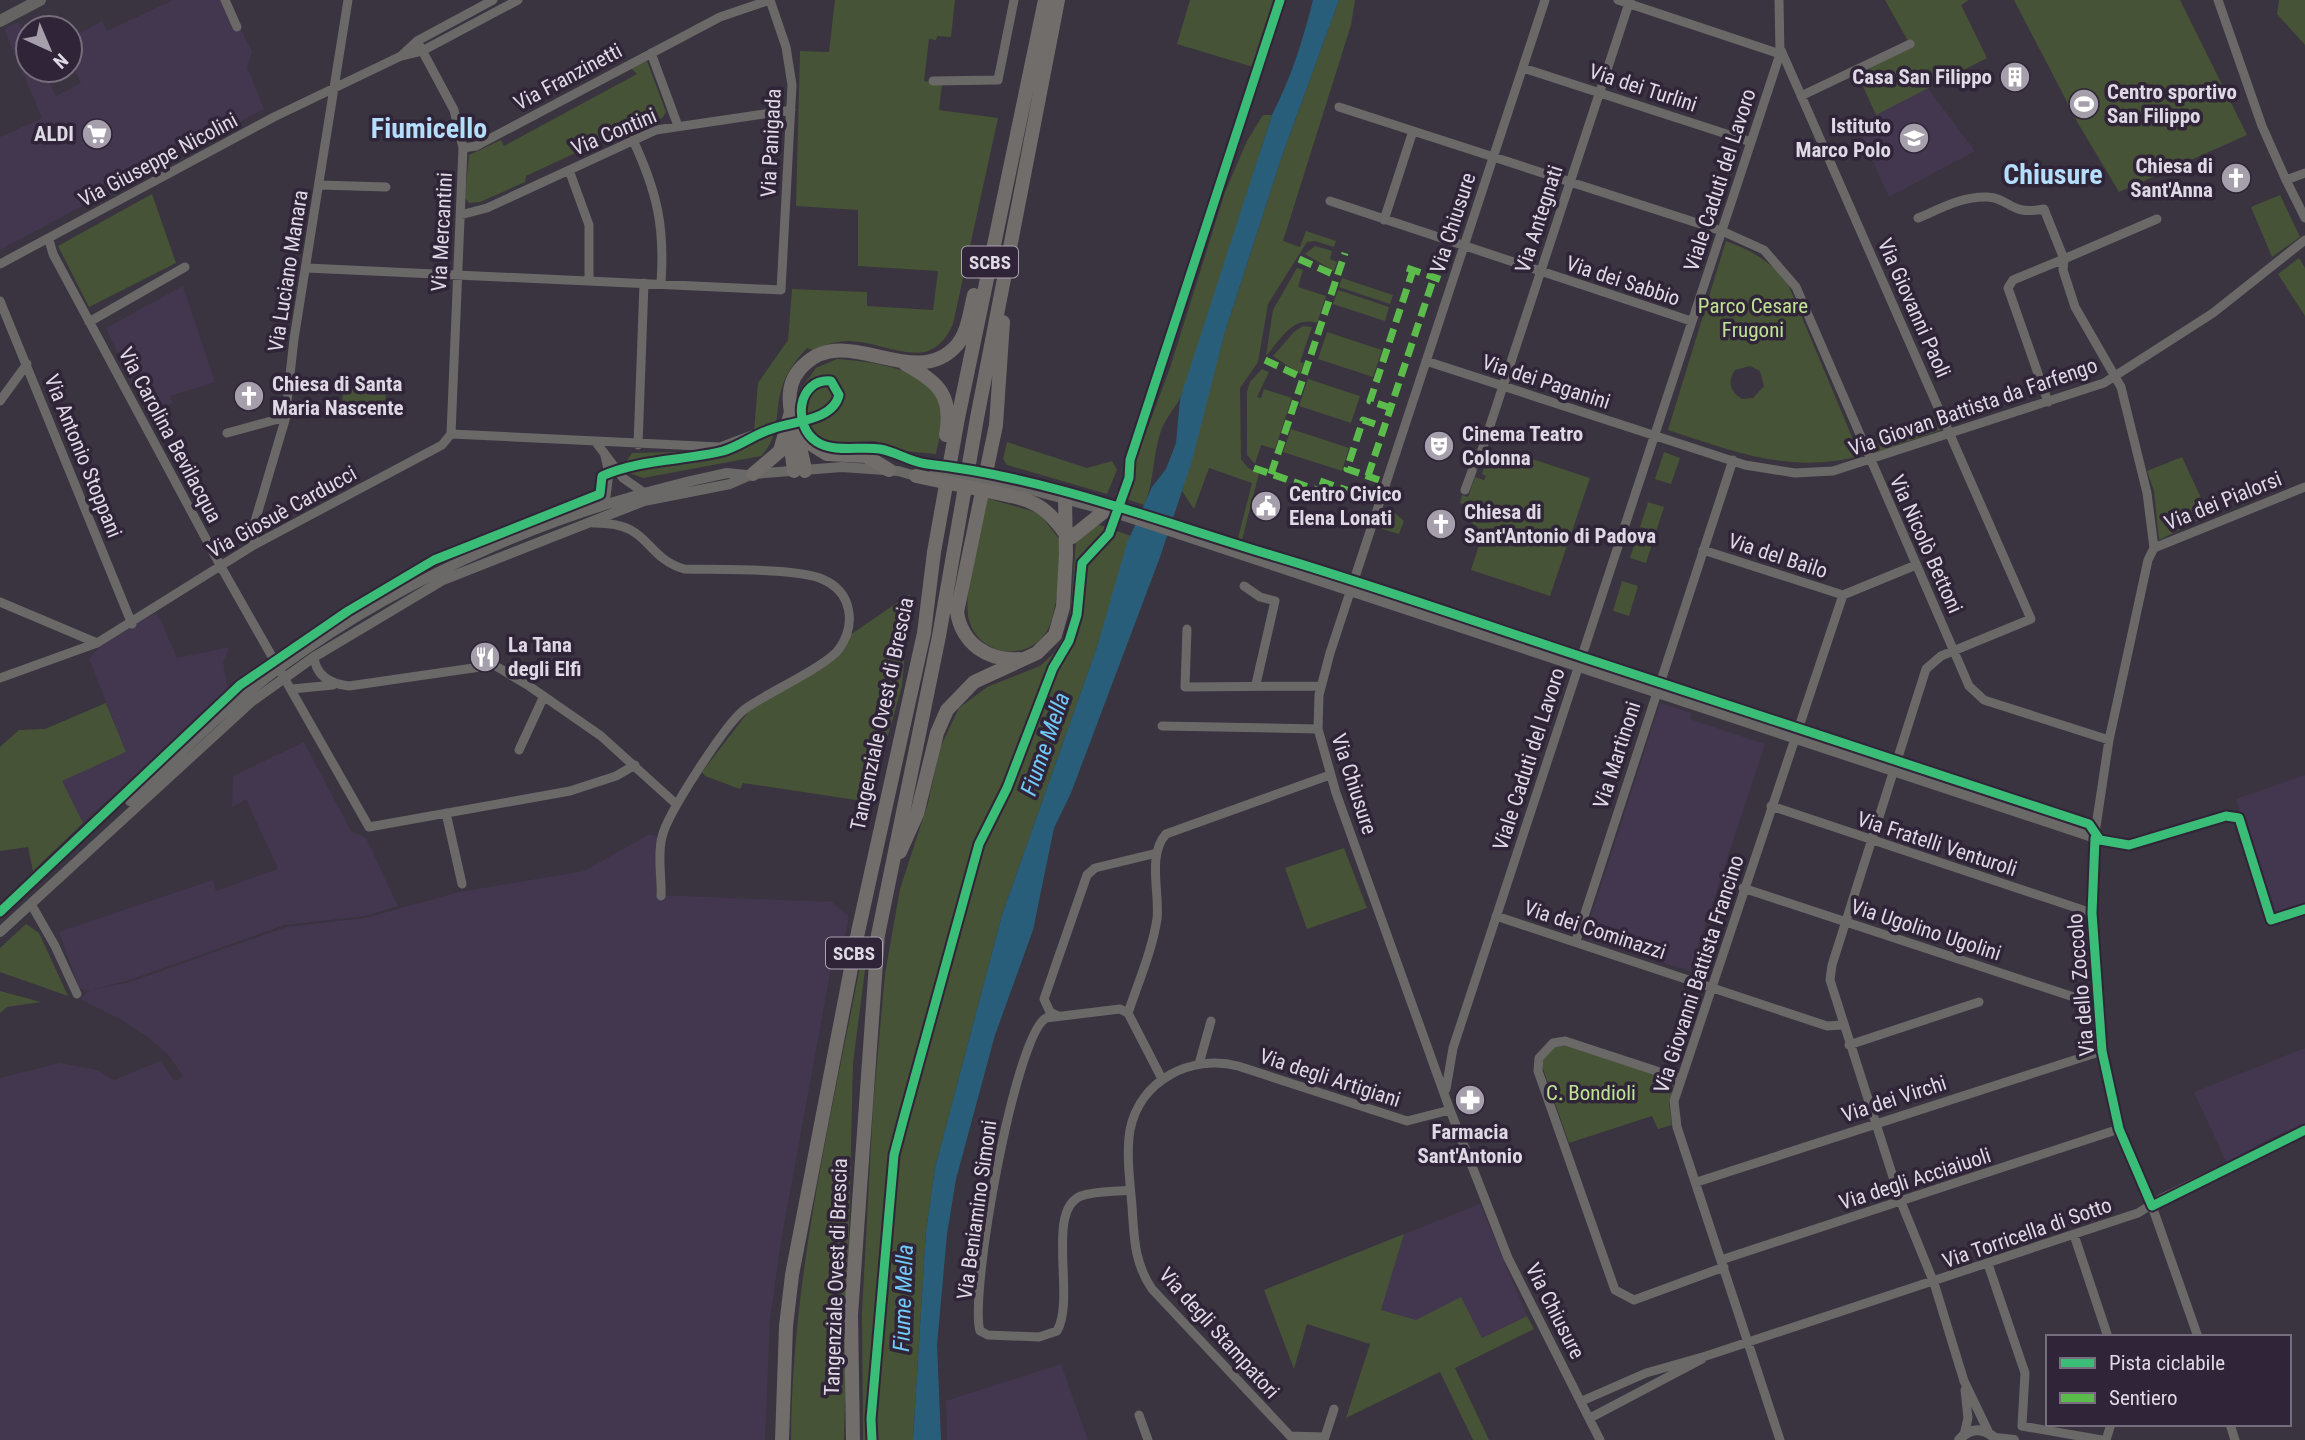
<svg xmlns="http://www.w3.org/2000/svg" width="2305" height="1440" viewBox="0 0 2305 1440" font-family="'Roboto Condensed',sans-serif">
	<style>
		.built { fill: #43374f }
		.green { fill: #475336; fill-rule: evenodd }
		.water { fill: #295e7b }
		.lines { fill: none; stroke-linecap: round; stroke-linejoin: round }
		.minor-tunnel { stroke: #524d58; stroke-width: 9; stroke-dasharray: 9 4.5; stroke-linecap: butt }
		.minor { stroke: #6b6868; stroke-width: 9 }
		.tertiary { stroke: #6b6868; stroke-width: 10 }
		.secondary { stroke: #666463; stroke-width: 12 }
		.trunk { stroke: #706d6b; stroke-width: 14 }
		.tertiary-bridge { stroke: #6b6868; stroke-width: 10 }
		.trunk-bridge { stroke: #706d6b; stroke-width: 14 }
		.quiet { stroke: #5cbc4b; stroke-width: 7; stroke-dasharray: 14 7; stroke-linecap: butt }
		.cycleway-casing { stroke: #302538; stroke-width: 13 }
		.cycleway { stroke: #3abd76; stroke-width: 9 }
		.labels { text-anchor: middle; stroke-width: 7; stroke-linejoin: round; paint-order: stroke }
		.shield { fill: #302538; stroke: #aaa3b1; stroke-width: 2 }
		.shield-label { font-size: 19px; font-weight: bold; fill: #dfd9e5 }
		.street-label { font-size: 21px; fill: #dfd9e5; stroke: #302538 }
		.poi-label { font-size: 21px; font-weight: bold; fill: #dfd9e5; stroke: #302538; text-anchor: start }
		.park-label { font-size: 21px; fill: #c0e294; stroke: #302538 }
		.water-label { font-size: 23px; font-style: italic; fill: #72cafa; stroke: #302538 }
		.district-label { font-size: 28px; font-weight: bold; fill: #b5defc; stroke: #302538 }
	</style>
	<rect width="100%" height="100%" fill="#39343f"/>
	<path class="built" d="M173,0h54l25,52 -5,15 17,42 -264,141v-113l42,-19 -38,-89 14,-7 10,20v28h15l13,26 25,-13 -11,-22v-23l32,-17 5,10z
		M1927,87l48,64 -86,46 -32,-72z
		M183,286l32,96 -45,14 3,7 -25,14 -42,-89z
		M157,612l20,46 53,-11 -7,15 5,27 -145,134 -22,-42 65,-29 -37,-93 14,-17z
		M1660,703l31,10 -1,6 75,25 -75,227 -106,-33z
		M304,742l47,89 15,7 32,68 -33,10 -80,9 -158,56 -41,10 -7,-3 -20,-56 154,-52 3,11 62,-22 -32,-70 -14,8 1,-31z
		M2305,775v132l-32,11 -37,-119z
		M648,835l9,1 -1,59 176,7 17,15 -8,38 -11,6 1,7 -50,273 -11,78 -5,121h-765v-362l60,-15 37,7 17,10 46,-19 15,20 8,-5 -13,-19 -22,-20 -28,-18 -40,-20 10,-9 37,-7 159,-56 79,-9 94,-26 125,-21z
		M2305,1048v76l-42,18 -36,22 -33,-72z
		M1480,1204l47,112 -45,22 -101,-28 23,-76z
		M1061,1364l27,76h-141l-1,-39z"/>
	<path class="green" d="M835,0h120l-4,37 -14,-1 -1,4 -7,-1 -5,42 18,3 -3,26 59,8 -45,206c-23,52 -62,18 -104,17 -14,0 -24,4 -36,9l-6,-2c-13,14 -23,28 -27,47 -5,24 -1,42 -19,61l-118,22 -16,-6 -3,-7 8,-12 90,-2 32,-20 4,-48 30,-43 4,-51 75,3v14l66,4 5,-39 -80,-5v-56l-62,-4 4,-155 29,1z
		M1190,0h84l-21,67 -76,-23z
		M1339,0h16l-4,25 -68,216 17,6 6,-16 30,10 -2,6 -19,-6 -8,1 -39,62 -10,58 -18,26 1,71 7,9 11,5 -17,67 -4,-2 14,-55 -43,-15 -15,41 -12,-18 42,-156 58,-179z
		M1885,0h84l-8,5 26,53 -111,57 -19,-42 55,-25z
		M2014,0h166l67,135 -128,57 -40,-67z
		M2279,0h26v45l-28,-31z
		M647,61l19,51 -4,6 -29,14v-6l-107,50 -1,6 -45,20 -11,1 -4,-5 4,-43 32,-15 3,6 133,-72 -6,-6z
		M1263,115h9c-31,93 -53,190 -91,281 -5,11 -14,20 -19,32 -10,27 -7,53 -18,77l-29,-10 17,-25 38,-102 55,-176 22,-51z
		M152,194l24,69 -87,44 -31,-61z
		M2280,195l20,42 -28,20 -21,-50z
		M1726,241c26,10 45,20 62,43l72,172c-72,18 -124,-4 -192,-26zM1750,366l10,5 4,15 -11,12 -11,1c-12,-7 -15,-18 -7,-29z
		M1315,246l17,5 -2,8 7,3 -3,9 -29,-17z
		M2299,258l6,10v48l-27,-42z
		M1297,268l6,2 -5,17 28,9 -9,27c-24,-8 -37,17 -51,33l7,-46z
		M1342,278l51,17 -3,9 -51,-17z
		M1338,290l51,17 -4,14 -52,-17z
		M1303,326l9,1 -12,35 4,1 -4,11 -27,-18 21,-24z
		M1327,332l55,18 -9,27 -55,-18z
		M837,359c37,3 97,9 106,52 2,12 -5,31 -7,43l-44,-4 -17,-9 -39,2 -21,-6 -15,-20 1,-28 15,-21z
		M1262,369l7,3 -12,25 4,1 3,-9 28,9 -17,51 -14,-4 -6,19 -8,-9v-63l3,-10z
		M1308,379l52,17 -9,27 -52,-17z
		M343,385l43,2 -1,26 -43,-2z
		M1935,416l6,14 -66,23 -7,-14z
		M1291,429l58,19 -7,23 -59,-19z
		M1007,442l80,26 25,-7 5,9 -10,24 -100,-29 -4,-6z
		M1489,452l38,12 2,-6 61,20 -40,118 -79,-26 9,-28 -8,-4 6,-5v-6l-15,-9 4,-12 -7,-3 2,-8 6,2 7,-20 9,3 2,-4 -4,-2z
		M1664,452l16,6 -9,26 -16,-5z
		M2182,457l27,58 -50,25 -5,-49 -7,-20z
		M986,498l53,15 20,26c2,21 -1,72 -11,90 -18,34 -69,28 -79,-9 -7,-26 12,-94 17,-122z
		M1648,502l16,5 -8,25 -16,-5z
		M1389,508l15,13 -5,13 -17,-5z
		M1094,523l37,13 -34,111 -95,268 -67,253 -9,63 -13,209h-50l-1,-127 11,-206 12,-133 15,-85 28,-86 12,-55 19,-40 28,-21 53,-21 14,-13 11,-19 5,-16 6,-77z
		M1638,533l16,5 -8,25 -16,-5z
		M1622,581l16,5 -9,30 -16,-5z
		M910,594l-8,92 -33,116 -126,-19 -3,6 -35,-13 -3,-4 47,-61 90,-57 11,-19z
		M106,703l20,49 -64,29 21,42 -50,48 -5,-24 -28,4v-104l19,-17 26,-1z
		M1344,848l23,60 -60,21 -22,-61z
		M26,924l13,9 29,63 -68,-24v-24z
		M865,940l3,7 -15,116 -9,377h-53c1,-170 43,-334 74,-500z
		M0,991l41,11 -34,5 -7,6z
		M1566,1046l109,35 -6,22 3,22 -14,4 -6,-13 -83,27 -27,-77 2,-8 9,-11z
		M1404,1234l-23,76 35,10 45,-23 21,41 45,-22 7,13 -79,39 34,72h-16l-33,-68 -94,46 24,-74 -63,-20 -13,45 -30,-79z"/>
	<path class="water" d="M1313,0h26l-57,156 -58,179 -32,126 -32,96 -89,236 -17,35 -21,102 -38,105 -39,144 -9,55 -10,111 4,95h-28l13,-209 9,-63 67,-253 95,-268 30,-104 25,-56 14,-18 10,-26 4,-44 92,-284c19,-37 31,-75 41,-115z"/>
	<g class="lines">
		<path class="minor-tunnel" d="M1472,471l10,-21"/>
		<path class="minor" d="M225,0l12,27
			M1545,0l-215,653 -11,42 -1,34 18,64 114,317 58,148 92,182
			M1618,0l162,54
			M2218,0l44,126 24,54
			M417,41l37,69 9,38 -12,286
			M1781,50l250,569 -90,37 -15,13 -94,296 -2,15 71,222 33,81 30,98 24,50
			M651,53l27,73
			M402,55l15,-14 76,-41
			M1523,68l228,74
			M933,81l65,-1 16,-80
			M1801,96l109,-52
			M1339,107l383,124 42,19 32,37 173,399 15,14 125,40
			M633,140c24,52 32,86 28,143
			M463,148l13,-2 244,-129 50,-17
			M569,170l20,55v55
			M2305,173l-19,7 19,38
			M319,185l67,2
			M1330,201l361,120
			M460,215l27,-7 169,-78 135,-20
			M1918,218c22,-9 44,-22 69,-21 24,1 22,19 57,12l20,50 -51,21 -5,8 40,114
			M2157,219l-93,40 -1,11 12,37 46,80 26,106 7,55 -6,12 -39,180 -14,93 -3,80 10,138 17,78 33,77 46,131
			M1384,220l29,-89
			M49,240l4,14 167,311 149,262 201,-36 46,-15 19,-11
			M0,264l274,-147 127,-61 21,-5 96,-51
			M307,268l474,22 11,-205 -6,-38 -16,-47
			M0,301l132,323
			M89,322l96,-55
			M1426,361l319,104 50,8 38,-2 271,-88 109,-70 92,-73
			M0,401l27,-37
			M227,433l59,-16
			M451,434l269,13 32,-12
			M595,441l28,37 20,14
			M638,445l6,-162
			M1482,450l148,-450
			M605,456l4,17 -4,31
			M1465,490l7,-19
			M593,523c59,-1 49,33 91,46 33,1 112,-1 138,10 31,13 34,46 17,70 -12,17 -74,45 -94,60 -19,14 -78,105 -83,128 -5,18 0,40 -1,59
			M254,545l-1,-17 32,-108 9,-81 54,-339
			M2154,548l151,-61
			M1703,550l140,45
			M1244,586l16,11 15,4 -19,83
			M0,602l97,41
			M1187,629l-2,58 135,-1
			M314,657c2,20 18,27 35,29l145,-21 35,21 72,50 74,67
			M0,678l97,-35 157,-98 188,-100 9,-11
			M292,689l41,-4
			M1162,726l156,3
			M519,750l25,-54
			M1771,806l321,107
			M446,813l16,71
			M1743,888l355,117
			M31,904l24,42 22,48
			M1496,916l331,110 15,-1
			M1576,941l157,-481
			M1128,1013c10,-30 24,-62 29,-94 3,-26 -10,-64 9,-85l164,-59
			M1058,1016l-8,-4 -6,-13 43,-124 8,-7 62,-15
			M1849,1045l130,-43
			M1199,1064l12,-43
			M1681,1079l-116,-38 -12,2 -14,15 -1,13 77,219 19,10 90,-33
			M1446,1089l7,-41 327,-994 -1,-54
			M1697,1182l405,-131
			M1130,1190c-15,2 -35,1 -49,6 -36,14 -5,103 -24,135l-18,6 -51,-2 -8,-4c-11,-37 35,-296 66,-313l74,-9 8,4 34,66
			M2074,1235l34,102
			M1721,1260l398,-131
			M1988,1264l37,109 -3,53 80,14
			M1582,1401l64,-28 60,-17 432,-143 24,-15 143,-68
			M1139,1415l9,25
			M1590,1418l112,-59
			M2230,1424l5,16
			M1964,1435l4,-17 -3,-28
			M1290,1436l35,1
			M1294,1440l-142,-151c-18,-26 -18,-53 -20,-83 -2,-24 -6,-52 -2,-76 10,-50 61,-76 108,-64l169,55 43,-11
			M1324,1440l10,-31
			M1780,1440l-103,-313 -3,-26 169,-506 73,-30
			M2106,1440l5,-16"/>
		<path class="tertiary" d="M1017,486l92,25 986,327
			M130,801c48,-45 97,-95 151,-134 132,-96 287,-161 446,-194l19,2
			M0,932l251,-230 63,-45 129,-77 201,-79 86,-17 23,-10 89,-7 56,4 18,5
			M1996,1438l18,2
			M1959,1440c12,-14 26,-12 38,0"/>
		<path class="secondary" d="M0,21l40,-21"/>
		<path class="trunk" d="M1003,322l-7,103 -39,187c5,32 31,49 62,47
			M905,364c34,18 48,32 41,71
			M798,430l13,14 16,10 39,2 23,14
			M789,432l5,39
			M805,471c-3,-25 -18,-56 -15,-79 1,-11 7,-21 15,-28 43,-41 110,29 152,-19 11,-13 13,-34 17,-50
			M753,474l27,-23 11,-39
			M1011,496c26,5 38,15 54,37
			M1072,537l34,-27
			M900,852l17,-38 20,-81 10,-23 27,-28 63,-29 18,-18 8,-28 3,-53 -1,-56
			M782,1440l4,-114 6,-51 66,-343 66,-299 10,-81 24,-134 87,-418
			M853,1440l-2,-125 27,-380 61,-299 38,-218 81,-418"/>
		<path class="tertiary-bridge" d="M933,475h29l55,11"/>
		<path class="trunk-bridge" d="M916,476l95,20"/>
		<path class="quiet" d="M1299,259l38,17
			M1407,268l38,13
			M1265,360l38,18
			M1391,408l-21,-7 43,-131
			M1254,468l63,22
			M1271,474l74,-221
			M1368,476l66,-199
			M1379,480l-32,-11 16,-49 21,7
			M1320,481l53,18"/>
		<g class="cycleway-casing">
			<path id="cycleway" d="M2095,838l-3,75 10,138 17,78 33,77 153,-76
				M0,912l240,-227 108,-74 86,-51 166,-66 2,-18c38,-17 80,-15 121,-25 17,-5 32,-17 49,-22 21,-8 61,-8 67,-34l-8,-14c-34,-3 -39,45 -14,61 17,11 44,4 63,7 17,3 30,13 47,15 118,13 231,57 344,91 105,31 208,68 311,102 169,56 338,112 507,167l11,16 29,5 97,-29 13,2 32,102 34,-11
				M872,1440l-1,-21 23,-264 10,-38 75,-273 28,-56 46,-120 16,-27 8,-26 5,-52 27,-29 20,-56 1,-18 150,-460"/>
		</g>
		<use href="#cycleway" class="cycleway"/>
	</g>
	<defs>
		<g id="building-disc" transform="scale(1.575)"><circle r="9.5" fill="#a59fab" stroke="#302538"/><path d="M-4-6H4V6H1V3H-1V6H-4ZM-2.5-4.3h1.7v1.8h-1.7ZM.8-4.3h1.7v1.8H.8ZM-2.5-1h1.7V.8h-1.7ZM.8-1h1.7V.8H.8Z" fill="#fff"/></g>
		<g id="stadium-disc" transform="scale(1.575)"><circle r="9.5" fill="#a59fab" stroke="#302538"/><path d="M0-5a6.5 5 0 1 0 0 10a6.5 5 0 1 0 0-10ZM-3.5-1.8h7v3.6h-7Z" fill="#fff"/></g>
		<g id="supermarket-disc" transform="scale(1.575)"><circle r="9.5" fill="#a59fab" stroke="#302538"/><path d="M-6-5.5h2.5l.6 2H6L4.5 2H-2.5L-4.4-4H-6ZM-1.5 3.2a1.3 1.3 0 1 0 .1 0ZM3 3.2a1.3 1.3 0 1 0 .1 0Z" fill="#fff"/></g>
		<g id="school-disc" transform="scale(1.575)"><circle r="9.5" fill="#a59fab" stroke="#302538"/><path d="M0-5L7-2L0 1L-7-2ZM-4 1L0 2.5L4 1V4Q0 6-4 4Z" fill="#fff"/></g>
		<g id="church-disc" transform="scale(1.575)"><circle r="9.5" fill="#a59fab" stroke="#302538"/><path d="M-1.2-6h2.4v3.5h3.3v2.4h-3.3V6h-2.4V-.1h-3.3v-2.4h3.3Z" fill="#fff"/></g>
		<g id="theatre-disc" transform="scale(1.575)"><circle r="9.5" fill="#a59fab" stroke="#302538"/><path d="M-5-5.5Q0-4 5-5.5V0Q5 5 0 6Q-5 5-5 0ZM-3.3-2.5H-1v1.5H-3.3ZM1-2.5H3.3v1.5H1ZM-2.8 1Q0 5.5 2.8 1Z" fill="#fff"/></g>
		<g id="civic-disc" transform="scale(1.575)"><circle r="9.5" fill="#a59fab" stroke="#302538"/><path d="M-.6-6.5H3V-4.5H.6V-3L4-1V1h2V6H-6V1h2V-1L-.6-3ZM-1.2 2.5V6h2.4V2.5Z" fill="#fff"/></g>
		<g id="restaurant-disc" transform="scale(1.575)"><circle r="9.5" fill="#a59fab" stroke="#302538"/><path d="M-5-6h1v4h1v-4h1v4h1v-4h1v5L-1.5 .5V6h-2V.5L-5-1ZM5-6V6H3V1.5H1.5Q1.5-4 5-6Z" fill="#fff"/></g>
		<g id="pharmacy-disc" transform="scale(1.575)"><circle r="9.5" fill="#a59fab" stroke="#302538"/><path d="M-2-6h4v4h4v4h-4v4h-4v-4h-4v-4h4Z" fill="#fff"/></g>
	</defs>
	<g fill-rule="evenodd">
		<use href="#building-disc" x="2015" y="77"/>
		<use href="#stadium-disc" x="2084" y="104"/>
		<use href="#supermarket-disc" x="97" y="134"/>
		<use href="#school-disc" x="1914" y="138"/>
		<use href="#church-disc" x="2236" y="178"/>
		<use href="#church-disc" x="249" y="396"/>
		<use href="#theatre-disc" x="1439" y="446"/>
		<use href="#civic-disc" x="1266" y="506"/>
		<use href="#church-disc" x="1441" y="524"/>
		<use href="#restaurant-disc" x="485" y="657"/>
		<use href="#pharmacy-disc" x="1470" y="1100"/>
	</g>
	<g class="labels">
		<g class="shield">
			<rect x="962" y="246.5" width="56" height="31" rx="5"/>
			<rect x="826" y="937.5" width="56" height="31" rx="5"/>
		</g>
		<g class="shield-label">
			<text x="990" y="269">SCBS</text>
			<text x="854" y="960">SCBS</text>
		</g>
		<g class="street-label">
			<text transform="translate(568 77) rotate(-28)" y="7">Via Franzinetti</text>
			<text transform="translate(1643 88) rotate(18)" y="7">Via dei Turlini</text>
			<text transform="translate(614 132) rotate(-23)" y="7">Via Contini</text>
			<text transform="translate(771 143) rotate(-87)" y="7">Via Panigada</text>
			<text transform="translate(158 160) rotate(-28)" y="7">Via Giuseppe Nicolini</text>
			<text transform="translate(1720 180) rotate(-72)" y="7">Viale Caduti del Lavoro</text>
			<text transform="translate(1539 219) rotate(-72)" y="7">Via Antegnati</text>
			<text transform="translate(1453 223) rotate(-72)" y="7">Via Chiusure</text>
			<text transform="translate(442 232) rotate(-87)" y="7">Via Mercantini</text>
			<text transform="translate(288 271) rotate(-81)" y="7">Via Luciano Manara</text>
			<text transform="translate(1623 281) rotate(18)" y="7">Via dei Sabbio</text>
			<text transform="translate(1914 308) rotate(66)" y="7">Via Giovanni Paoli</text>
			<text transform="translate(1546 382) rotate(18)" y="7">Via dei Paganini</text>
			<text transform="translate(1973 407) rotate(-19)" y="7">Via Giovan Battista da Farfengo</text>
			<text transform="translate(170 435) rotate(62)" y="7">Via Carolina Bevilacqua</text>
			<text transform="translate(83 456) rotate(68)" y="7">Via Antonio Stoppani</text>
			<text transform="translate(2223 501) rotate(-22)" y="7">Via dei Pialorsi</text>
			<text transform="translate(282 512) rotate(-29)" y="7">Via Giosuè Carducci</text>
			<text transform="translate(1926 544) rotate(66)" y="7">Via Nicolò Bettoni</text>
			<text transform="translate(1778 556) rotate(18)" y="7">Via del Bailo</text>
			<text transform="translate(882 714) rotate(-78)" y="7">Tangenziale Ovest di Brescia</text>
			<text transform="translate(1617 755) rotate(-72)" y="7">Via Martinoni</text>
			<text transform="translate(1529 759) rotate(-72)" y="7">Viale Caduti del Lavoro</text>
			<text transform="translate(1354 784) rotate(72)" y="7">Via Chiusure</text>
			<text transform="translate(1937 844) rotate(18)" y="7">Via Fratelli Venturoli</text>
			<text transform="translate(1595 930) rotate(18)" y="7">Via dei Cominazzi</text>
			<text transform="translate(1926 930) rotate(18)" y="7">Via Ugolino Ugolini</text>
			<text transform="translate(1699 974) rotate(-72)" y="7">Via Giovanni Battista Francino</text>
			<text transform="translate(2081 985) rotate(-95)" y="7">Via dello Zoccolo</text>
			<text transform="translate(1330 1078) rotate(18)" y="7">Via degli Artigiani</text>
			<text transform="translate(1894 1099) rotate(-18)" y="7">Via dei Virchi</text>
			<text transform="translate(1915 1179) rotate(-18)" y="7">Via degli Acciaiuoli</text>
			<text transform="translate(977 1210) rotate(-82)" y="7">Via Beniamino Simoni</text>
			<text transform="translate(2027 1233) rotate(-19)" y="7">Via Torricella di Sotto</text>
			<text transform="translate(836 1277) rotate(-88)" y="7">Tangenziale Ovest di Brescia</text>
			<text transform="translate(1555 1311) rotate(63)" y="7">Via Chiusure</text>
			<text transform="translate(1219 1333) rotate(48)" y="7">Via degli Stampatori</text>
		</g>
		<g class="poi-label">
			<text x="1992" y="84" text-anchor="end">Casa San Filippo</text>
			<text x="2107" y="99">Centro sportivo<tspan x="2107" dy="24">San Filippo</tspan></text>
			<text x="1891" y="133" text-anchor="end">Istituto<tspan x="1891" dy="24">Marco Polo</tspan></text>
			<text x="74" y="141" text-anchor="end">ALDI</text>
			<text x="2213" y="173" text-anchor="end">Chiesa di<tspan x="2213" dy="24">Sant'Anna</tspan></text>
			<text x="272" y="391">Chiesa di Santa<tspan x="272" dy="24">Maria Nascente</tspan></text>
			<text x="1462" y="441">Cinema Teatro<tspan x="1462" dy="24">Colonna</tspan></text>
			<text x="1289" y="501">Centro Civico<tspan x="1289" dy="24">Elena Lonati</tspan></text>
			<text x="1464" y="519">Chiesa di<tspan x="1464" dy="24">Sant'Antonio di Padova</tspan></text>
			<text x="508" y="652">La Tana<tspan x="508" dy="24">degli Elfi</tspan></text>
			<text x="1470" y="1139" text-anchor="middle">Farmacia<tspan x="1470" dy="24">Sant'Antonio</tspan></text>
		</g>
		<g class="park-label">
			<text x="1753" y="313">Parco Cesare<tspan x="1753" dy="24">Frugoni</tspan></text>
			<text x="1591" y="1100">C. Bondioli</text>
		</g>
		<g class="water-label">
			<text transform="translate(1045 744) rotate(-71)" y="8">Fiume Mella</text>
			<text transform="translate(903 1298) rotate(-88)" y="8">Fiume Mella</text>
		</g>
		<g class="district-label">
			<text x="429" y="138">Fiumicello</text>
			<text x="2053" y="184">Chiusure</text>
		</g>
	</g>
	<rect x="2046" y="1335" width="245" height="91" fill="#302538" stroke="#766d7d" stroke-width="2"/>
	<rect x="2060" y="1358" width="35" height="10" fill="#3abd76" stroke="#766d7d" stroke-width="2"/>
	<text x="2109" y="1370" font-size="21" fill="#dfd9e5">Pista ciclabile</text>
	<rect x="2060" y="1393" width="35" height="10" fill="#5cbc4b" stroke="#766d7d" stroke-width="2"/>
	<text x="2109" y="1405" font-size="21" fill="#dfd9e5">Sentiero</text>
	<g transform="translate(49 49) rotate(136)"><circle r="33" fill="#302538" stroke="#766d7d" stroke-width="2"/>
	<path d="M0-5L12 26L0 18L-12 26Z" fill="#a59fab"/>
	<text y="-10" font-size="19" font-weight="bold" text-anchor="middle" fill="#dfd9e5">N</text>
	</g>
</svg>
